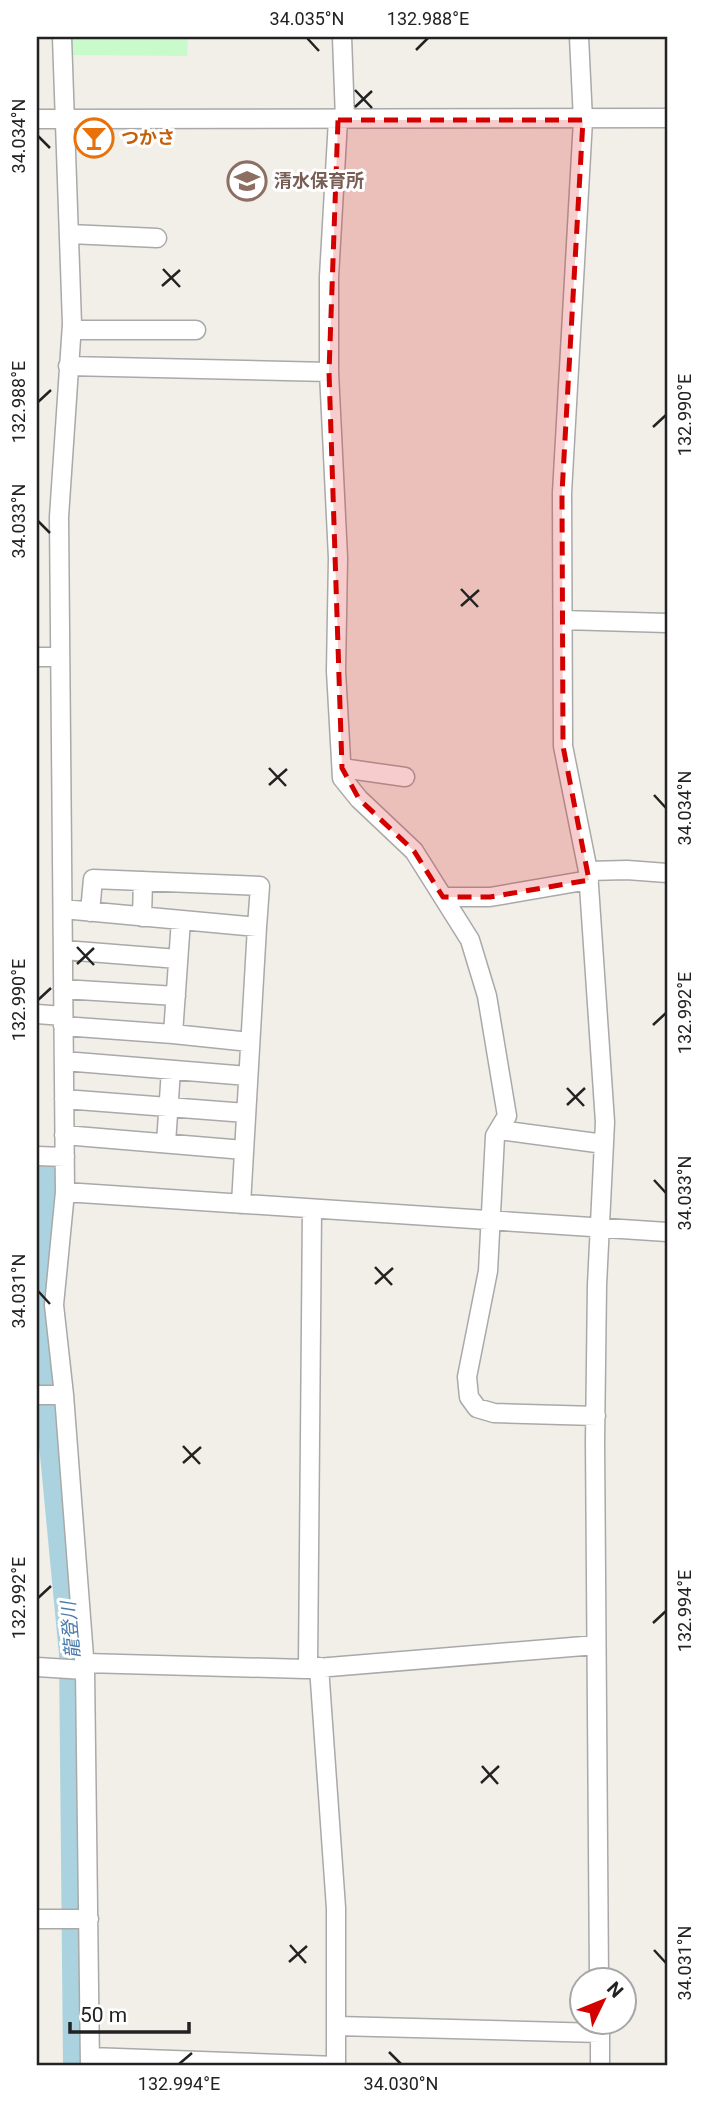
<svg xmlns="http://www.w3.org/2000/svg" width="704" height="2103" viewBox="0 0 704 2103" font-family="Roboto,'Noto Sans JP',sans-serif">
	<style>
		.park { fill: #c8facc }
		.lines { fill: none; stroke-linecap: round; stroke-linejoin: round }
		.river { stroke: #aad3df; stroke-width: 28 }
		.minor-casing { stroke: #a9a9a9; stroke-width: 21 }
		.minor { stroke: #fff; stroke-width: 18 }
		.marked { fill: #d40000; fill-opacity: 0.2; stroke: #d40000; stroke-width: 5; stroke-dasharray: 14 9; stroke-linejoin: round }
		.ticks { fill: none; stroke: #222; stroke-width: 2.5 }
		.labels { text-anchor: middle; stroke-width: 6; stroke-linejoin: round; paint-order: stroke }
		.food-label { font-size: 18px; font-weight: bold; fill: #c56008; stroke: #fff; text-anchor: start }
		.education-label { font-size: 18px; font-weight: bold; fill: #785e54; stroke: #fff; text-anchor: start }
		.water-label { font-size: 19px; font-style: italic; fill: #4a7aab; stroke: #fff }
		.neatline { fill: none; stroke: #222; stroke-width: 2.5 }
		.ticks-label { font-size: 18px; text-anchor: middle; fill: #222 }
	</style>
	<rect width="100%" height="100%" fill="#f2efe9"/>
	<path class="park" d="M72,37h116l-1,19 -114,-1z"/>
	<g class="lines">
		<path class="river" d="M37,1168h14l-11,140 33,346 4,412"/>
		<g class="minor-casing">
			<path id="minor" d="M62,37l10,287 -13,193 6,675 -11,113 10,90 21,275 5,396
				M342,37l3,82
				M579,37l4,83 -21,373 1,253 25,125 17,251 -8,163 -2,156 4,539
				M37,119l630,-1
				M338,120l-9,157v95l9,186 -2,113 6,107 17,21 55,52 56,89 17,56 20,120 -12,20 -7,135 -21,106 2,20 8,11 17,5 102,3
				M70,234l87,4
				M72,330h124
				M68,366l261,6
				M563,620l104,3
				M37,657h22
				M342,768l63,9
				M588,871l39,-1 40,3
				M443,897h47l99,-17
				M63,909l194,18 -16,277
				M90,912l3,-33 167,7 -3,41
				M142,917l1,-36
				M181,920l-8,114 77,8
				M64,950l114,9
				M63,989l113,7
				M37,1014l26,2
				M63,1026l110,8
				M64,1061l184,15
				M64,1099l182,14
				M499,1130l105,14
				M64,1135l180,15
				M166,1143l5,-73
				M37,1156l28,1
				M65,1192l602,40
				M37,1395h27
				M85,1663l220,6 291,-24
				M37,1667l48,3
				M319,1667l17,241v158
				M308,1668l4,-459
				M37,1919h52
				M600,2022v44
				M337,2026l263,7
				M90,2057l246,9"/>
		</g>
		<use href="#minor" class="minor"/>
	</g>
	<path class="marked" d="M338,120h245l-21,373 1,253 26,134 -99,17h-47l-29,-46 -55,-52 -17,-31 -13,-396z"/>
	<path class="ticks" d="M307,38l12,13M416,50l12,-12M355,90l17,18M355,107l17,-16M38,136l12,12M163,269l17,18M162,286l18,-16M38,402l13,-12M653,427l13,-12M38,521l12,12M461,589l17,18M461,606l18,-16M269,768l17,18M269,785l18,-16M654,795l12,13M77,947l17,18M77,964l17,-16M38,1000l13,-12M653,1025l13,-12M567,1088l17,18M567,1105l18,-17M654,1180l12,13M375,1267l17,18M375,1284l18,-16M38,1291l12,13M183,1446l17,18M183,1463l18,-16M38,1598l13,-12M653,1623l13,-12M482,1766l16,18M481,1783l18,-17M290,1945l16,18M654,1950l12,13M289,1962l18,-16M389,2052l12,12M179,2064l13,-11"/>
	<defs>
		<g id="bar-ring" transform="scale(2.0125)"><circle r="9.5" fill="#fff" stroke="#e8710a" stroke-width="1.5"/><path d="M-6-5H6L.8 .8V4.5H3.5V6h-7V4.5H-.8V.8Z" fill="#e8710a"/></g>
		<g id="school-ring" transform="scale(2.0125)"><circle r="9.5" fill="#fff" stroke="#8d6e63" stroke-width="1.5"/><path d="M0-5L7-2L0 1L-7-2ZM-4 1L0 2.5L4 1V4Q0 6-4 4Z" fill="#8d6e63"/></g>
	</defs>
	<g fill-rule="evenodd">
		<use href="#bar-ring" x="94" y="138"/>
		<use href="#school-ring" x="247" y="181"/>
	</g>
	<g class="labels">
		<g class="food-label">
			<text x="121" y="144">つかさ</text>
		</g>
		<g class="education-label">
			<text x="274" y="187">清水保育所</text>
		</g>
		<g class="water-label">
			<text transform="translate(70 1630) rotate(-95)" y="7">龍登川</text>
		</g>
	</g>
	<rect width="704" height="2103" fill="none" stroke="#ffffff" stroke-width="77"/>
	<g transform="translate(603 2001) rotate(47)"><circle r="33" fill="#ffffff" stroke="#a7a7a7" stroke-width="2"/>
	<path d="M0-5L12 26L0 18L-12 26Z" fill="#d40000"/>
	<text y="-10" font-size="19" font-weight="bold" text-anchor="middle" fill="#222222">N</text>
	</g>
	<path d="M70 2022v10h119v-10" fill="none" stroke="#222222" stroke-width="3.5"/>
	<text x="80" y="2022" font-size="21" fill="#222222" stroke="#ffffff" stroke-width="5" paint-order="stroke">50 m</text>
	<rect x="38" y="38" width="628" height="2026" class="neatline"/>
	<g class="ticks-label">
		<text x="307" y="25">34.035°N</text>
		<text x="428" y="25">132.988°E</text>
		<text transform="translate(19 136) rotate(-90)" y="6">34.034°N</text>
		<text transform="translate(19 402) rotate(-90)" y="6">132.988°E</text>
		<text transform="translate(685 415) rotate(-90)" y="6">132.990°E</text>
		<text transform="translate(19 521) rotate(-90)" y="6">34.033°N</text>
		<text transform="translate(685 808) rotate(-90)" y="6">34.034°N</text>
		<text transform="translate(19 1000) rotate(-90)" y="6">132.990°E</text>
		<text transform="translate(685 1013) rotate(-90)" y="6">132.992°E</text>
		<text transform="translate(685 1193) rotate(-90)" y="6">34.033°N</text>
		<text transform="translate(19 1291) rotate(-90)" y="6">34.031°N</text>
		<text transform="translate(19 1598) rotate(-90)" y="6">132.992°E</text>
		<text transform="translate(685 1611) rotate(-90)" y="6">132.994°E</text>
		<text transform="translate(685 1963) rotate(-90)" y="6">34.031°N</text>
		<text x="179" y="2090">132.994°E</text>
		<text x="401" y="2090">34.030°N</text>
	</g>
</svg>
